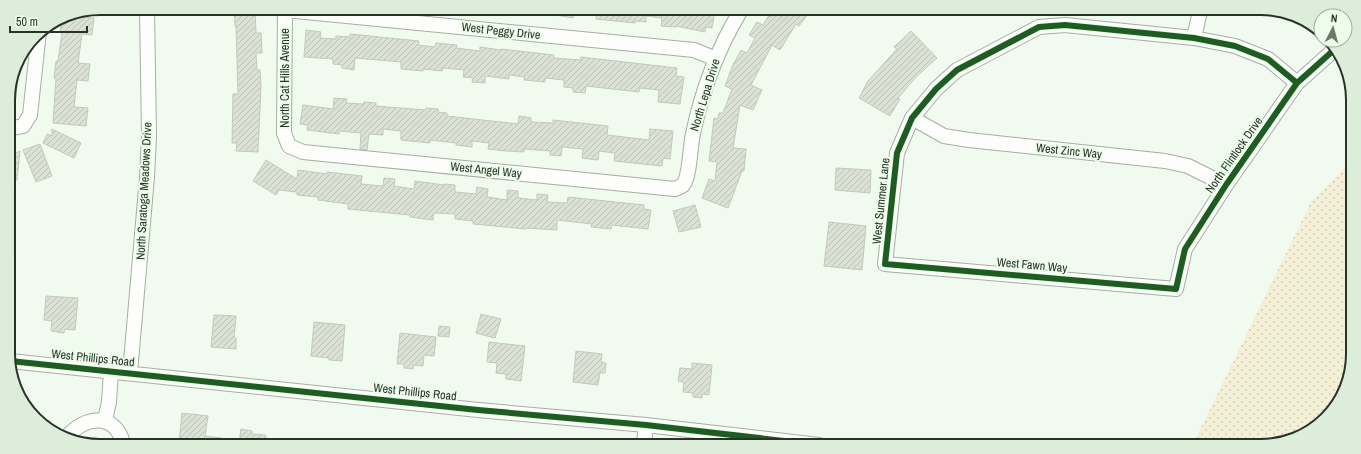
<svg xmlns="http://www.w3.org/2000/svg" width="1361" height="454" viewBox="0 0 1361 454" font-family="'Archivo Narrow',sans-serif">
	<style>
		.grass { fill: url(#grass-dots) }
		.building { fill: url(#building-hatch); stroke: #c3c9be }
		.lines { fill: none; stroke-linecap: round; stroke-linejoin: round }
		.minor-casing { stroke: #a6aea4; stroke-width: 16 }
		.minor { stroke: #fdfefc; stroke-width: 14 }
		.cycleway-casing { stroke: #ecfeea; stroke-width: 8 }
		.cycleway { stroke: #1b5e20; stroke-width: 6 }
		.labels { text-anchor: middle; stroke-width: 4; stroke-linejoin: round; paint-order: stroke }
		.street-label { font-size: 12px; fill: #293228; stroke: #ecfeea }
		.rim { fill: none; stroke: #293228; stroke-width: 2 }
	</style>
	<defs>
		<pattern id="grass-dots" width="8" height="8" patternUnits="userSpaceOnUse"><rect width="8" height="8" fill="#f3f0d5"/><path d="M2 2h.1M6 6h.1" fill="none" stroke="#d0ceb7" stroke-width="1.8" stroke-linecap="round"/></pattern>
		<pattern id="building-hatch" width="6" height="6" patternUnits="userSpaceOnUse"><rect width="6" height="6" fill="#dbe1d5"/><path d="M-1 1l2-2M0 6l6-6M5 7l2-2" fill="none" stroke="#bcc2b7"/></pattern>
	</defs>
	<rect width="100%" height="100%" fill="#f0faee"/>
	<path class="grass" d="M1351,161l-1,217 -33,49 -50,19h-75l119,-244z"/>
	<path class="building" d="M234,8h21l1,25h5l1,20h-6l1,17h3l1,16 -3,66 -22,-1 1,-8h-5l1,-49h5l-2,-68h-1z
		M549,9h26l-2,9 -24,-4z
		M597,9l86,1 9,1v-1h23l-3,18 -6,-1 -1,5 -29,-6v1l-15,-1 1,-8 -16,-2v6l-11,-1v2l-39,-4z
		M776,10h35l-12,16 -3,-2 -16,26 -8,-5 -21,40 11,5 -9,20 -13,-5 -7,43 13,1 -2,22h-2l-14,37 -26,-10 7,-19 6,2 2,-19 -8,-1 5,-43 4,1 1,-6h4l9,-24 -7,-3 7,-19 9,-17 6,3 8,-15 -6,-3 8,-13 6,3 6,-10 2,2z
		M65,15l29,3 -2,17 -10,-1 -4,29 12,1 -2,17 -11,-1 -3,27 14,1 -2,18 -33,-3 3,-45h-2l2,-17h2l4,-29h-2l2,-15z
		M306,30l15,2 -1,6 16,1v-3l14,1v-3l69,7 -1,4 17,2 1,-4 21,2 -1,3 24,3v-4l21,3v-1l53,6v3l26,2 1,-3 96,11 -1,8 8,1 -4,27 -22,-2 1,-12 -19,-2 -1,4 -53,-6 -1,7 -12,-1v-4l-9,-1v-7l-19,-2v4l-21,-2 1,-3 -16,-2v4l-24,-3v7l-13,-1 1,-4 -10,-1 1,-7 -21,-2 -1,3 -19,-2v2l-22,-2v-7l-46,-4 -1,12 -12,-2v-3l-9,-1v-5l-29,-2z
		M911,31l26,27 -21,19 -18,21 2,1 -10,17 -31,-18 9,-17 29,-32 -3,-2z
		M13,74h5l-4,42h-6v-22z
		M334,98l13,1 -1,4 17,1 1,-2 12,1v3l49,4 1,-2 12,1v3l9,1v3l71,8 1,-8 12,2v4l22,1v-3l55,6 -1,9 42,5 1,-11 23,2 -3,28 -7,-1 -1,8 -48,-5 1,-8 -16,-2 -1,9 -16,-2 1,-9 -21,-2 -1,9 -11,-1v-4l-26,-2v3l-18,-1 -18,-2 1,-6 -17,-2v6l-16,-2v-2l-26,-3v3l-29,-3v-9l-18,-2v6l-14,-1 -2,16 -7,-1 1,-16 -21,-2 -1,3 -32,-4 1,-5 -8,-1 3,-19 30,4z
		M52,129l29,14 -7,15 -31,-15 4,-9 5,2z
		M40,144l12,32 -16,6 -13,-32z
		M20,151l-3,29 -8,-1v-23z
		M266,160l31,19 1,-9 29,4v-2l35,4 -1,8 22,2 1,-8 11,1 -1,7 20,3 1,-8 29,4v-1l11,1v7l21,2 1,-7 11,2 -1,8 20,3v-10l11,1v7l19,2v-6l11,1 -1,7 20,1 1,-6 76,8v4l7,1 -3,19 -36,-4 -1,4 -20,-2 1,-3 -35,-4v10l-31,-2v1l-53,-5v-3l-18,-2v-5l-21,-1 -1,7 -23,-3v-2l-62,-6v-5l-30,-4v-3l-21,-2v-3l-18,-2 -3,5 -23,-14z
		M836,168l35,2 -1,23 -35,-3z
		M695,205l6,22 -22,5 -6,-21z
		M829,222l37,4 -4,44 -38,-4z
		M46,296l32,2 -3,32 -10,-1 -1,4 -13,-2 1,-10 -8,-1z
		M481,314l20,5 -6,19 -19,-5z
		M214,315l22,1 -2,22h2v11l-25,-2z
		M314,322l31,3 -3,36 -13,-1v-2l-18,-2z
		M439,326l11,1 -1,10 -11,-1z
		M400,333l36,4 -2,19 -10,-1 -1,11 -10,-1v4l-9,-1v-4h-7z
		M489,342l36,4 -4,35 -15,-2v-5l-10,-1 1,-10 -10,-1z
		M576,351l26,3 -1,8 5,1 -1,10h-5l-2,12 -25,-3z
		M692,363l20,2 -3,30 -7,-1v4l-9,-1v-4l-10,-1 1,-10 -6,-1 2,-13 12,1z
		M182,413l26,3 -3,20 17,2 -1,5h-42z
		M241,429l11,2v3l14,1 -1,8h-26z"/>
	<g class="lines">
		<g class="minor-casing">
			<path id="minor" d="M285,8l-1,125 5,13 14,6 372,37c2,-1 7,-3 8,-4 7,-8 7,-39 10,-51 9,-44 25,-86 48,-124
				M285,10l409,40 22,9
				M1194,38l6,-27
				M1297,83l-29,-24 -33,-13 -41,-8 -129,-13 -26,2 -82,43 -21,19 -24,29 -15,35 -12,111 291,25 9,-40 41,-64 71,-102 38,-34
				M912,118l32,18 25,4 196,21 23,5 38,19
				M8,129l15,-3 7,-11 9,-83
				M10,361l468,49 168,15 173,20
				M130,373l17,-196 2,-41 -2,-128
				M105,420l4,-18 2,-31
				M67,437c17,-21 48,-25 56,6
				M644,444l2,-19"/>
		</g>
		<use href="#minor" class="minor"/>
		<g class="cycleway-casing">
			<path id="cycleway" d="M1297,83l-29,-24 -33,-13 -41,-8 -129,-13 -26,2 -82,43 -21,19 -24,29 -15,35 -12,111 291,25 9,-40 41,-64 71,-102 38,-34
				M10,361l468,49 168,15 173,20"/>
		</g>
		<use href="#cycleway" class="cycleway"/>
	</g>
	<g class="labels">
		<g class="street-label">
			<text transform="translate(501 31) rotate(6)" y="4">West Peggy Drive</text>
			<text transform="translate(285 78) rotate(-90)" y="4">North Cat Hills Avenue</text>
			<text transform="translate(705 95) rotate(-73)" y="4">North Lepa Drive</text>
			<text transform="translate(1069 151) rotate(6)" y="4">West Zinc Way</text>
			<text transform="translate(1234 155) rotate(-55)" y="4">North Flintlock Drive</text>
			<text transform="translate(486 170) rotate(6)" y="4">West Angel Way</text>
			<text transform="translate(144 191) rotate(-87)" y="4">North Saratoga Meadows Drive</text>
			<text transform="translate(881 201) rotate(-84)" y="4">West Summer Lane</text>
			<text transform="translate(1032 265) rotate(5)" y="4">West Fawn Way</text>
			<text transform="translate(93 358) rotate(6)" y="4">West Phillips Road</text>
			<text transform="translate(415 392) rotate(6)" y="4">West Phillips Road</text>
		</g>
	</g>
	<path d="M0 0H1361V454H0ZM100 15H1261A85 85 0 0 1 1346 100V354A85 85 0 0 1 1261 439H100A85 85 0 0 1 15 354V100A85 85 0 0 1 100 15Z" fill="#dceeda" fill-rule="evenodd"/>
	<path class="rim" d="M100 15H1261A85 85 0 0 1 1346 100V354A85 85 0 0 1 1261 439H100A85 85 0 0 1 15 354V100A85 85 0 0 1 100 15Z"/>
	<g transform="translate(1333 28) rotate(6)"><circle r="19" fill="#ecfeea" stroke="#9eac9c"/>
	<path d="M0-3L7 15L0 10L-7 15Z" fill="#6f786d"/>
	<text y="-6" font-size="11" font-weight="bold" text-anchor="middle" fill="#293228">N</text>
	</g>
	<path d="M10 26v6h77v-6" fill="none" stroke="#293228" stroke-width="2"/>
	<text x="16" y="26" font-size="12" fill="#293228" stroke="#ecfeea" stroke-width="3" paint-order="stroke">50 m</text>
</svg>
